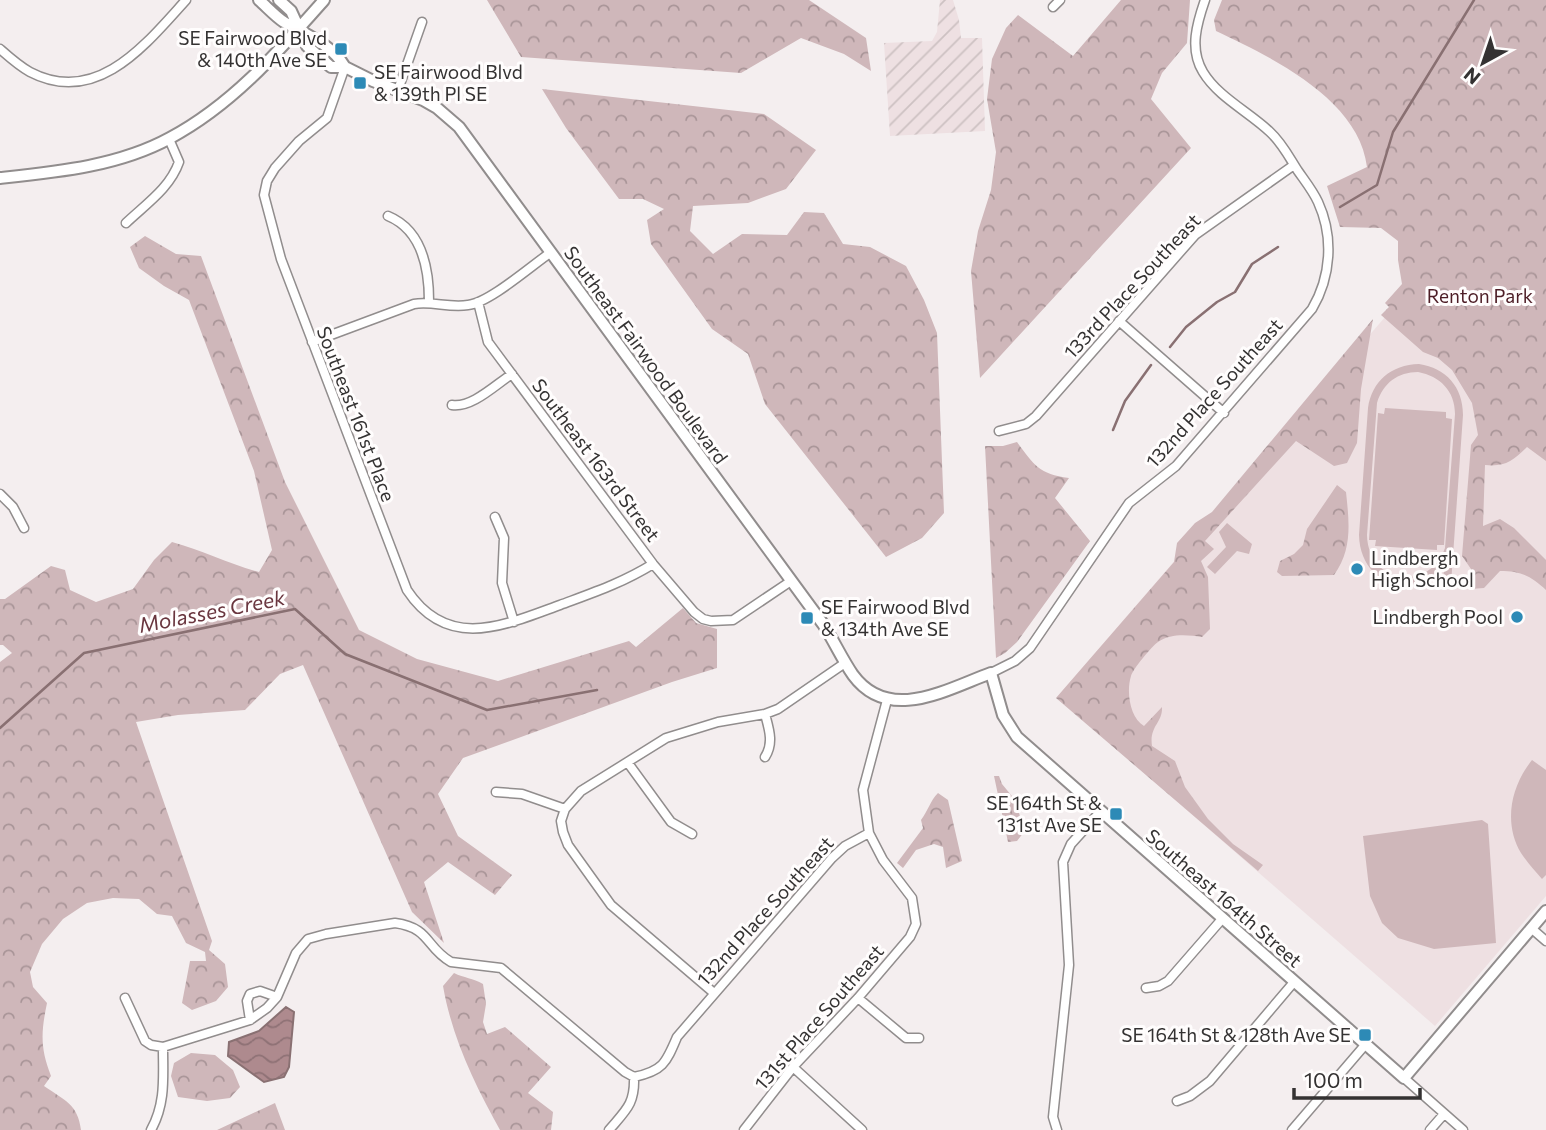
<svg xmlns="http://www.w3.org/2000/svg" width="1546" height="1130" viewBox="0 0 1546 1130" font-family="Commissioner,sans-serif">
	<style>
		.built { fill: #eee0e2 }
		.industrial { fill: url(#industrial-furrows) }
		.forest { fill: url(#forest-crowns) }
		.garden { fill: #cfb7ba; fill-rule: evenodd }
		.water { fill: url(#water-waves); stroke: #897072; stroke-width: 2 }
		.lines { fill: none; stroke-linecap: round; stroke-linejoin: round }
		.stream { stroke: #897072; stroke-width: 2.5 }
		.street-casing { stroke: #918d8d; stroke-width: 11 }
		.secondary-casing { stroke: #918d8d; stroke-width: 14 }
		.street { stroke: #fff; stroke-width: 8 }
		.secondary { stroke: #fff; stroke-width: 10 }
		.poi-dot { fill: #2d8ab6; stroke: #fffdfd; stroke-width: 2.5 }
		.labels { text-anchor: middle; stroke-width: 6; stroke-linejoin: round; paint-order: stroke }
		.poi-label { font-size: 19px; fill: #343232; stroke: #fffdfd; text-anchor: end }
		.street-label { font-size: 19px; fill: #343232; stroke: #fffdfd }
		.park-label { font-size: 19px; fill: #4d1d26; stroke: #fffdfd }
		.water-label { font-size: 21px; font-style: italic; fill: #69353e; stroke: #fffdfd }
	</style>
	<defs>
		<pattern id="industrial-furrows" width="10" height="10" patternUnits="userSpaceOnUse" patternTransform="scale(1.75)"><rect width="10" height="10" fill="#eee0e2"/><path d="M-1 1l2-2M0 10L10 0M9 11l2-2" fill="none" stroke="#cdc1c2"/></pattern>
		<pattern id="forest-crowns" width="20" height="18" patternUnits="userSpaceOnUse" patternTransform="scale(1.75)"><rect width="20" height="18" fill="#cfb7ba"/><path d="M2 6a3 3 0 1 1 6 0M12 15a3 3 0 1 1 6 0" fill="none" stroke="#a99598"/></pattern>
		<pattern id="water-waves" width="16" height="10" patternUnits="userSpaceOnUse" patternTransform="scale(1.75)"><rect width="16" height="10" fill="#ae8a8e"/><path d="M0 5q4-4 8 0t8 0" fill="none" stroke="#8e7175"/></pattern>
	</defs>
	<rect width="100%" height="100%" fill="#f4eeef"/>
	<path class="built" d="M1392,309l154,133v454l-111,130 -378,-329z"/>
	<path class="industrial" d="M940,0h13l6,20 2,18h21l3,93 -95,5 -6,-93 48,-2 5,-9z"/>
	<path class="forest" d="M487,0h322l57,38 5,33 -27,-17 -43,-16 -60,35 -220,-16z
		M1121,0h69l-3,43 -25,30 -11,26 40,49 -211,230 -9,-107 7,-40 13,-41 5,-38 -9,-53 5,-40 14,-31 12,-13 55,41z
		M1222,0h324v461l-19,-14c-14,14 -22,20 -42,18l-2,61 17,-7 14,9 32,32v30c-15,-14 -25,-19 -46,-19l-16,17 -14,1 1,-20 -9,-13 9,-111 7,-10 -6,-32 -20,-33 -14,-12 -15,-6 -42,-37 8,-8 -4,-4 17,-19 -4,-24v-19l-17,-13 -41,-1 -13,-41 40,-19c-8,-68 -96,-110 -151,-136l-2,-11z
		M542,89l222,25 52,36 -30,39 -38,14 -55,3 -3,25 23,23 29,-20 45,1 17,-23 20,1 19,31 27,3 36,19 18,34 13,33 7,180 -22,25 -36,19 -121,-153 -17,-50 -36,-25 -61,-85 -4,-24 17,-11 -21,-10h-24l-53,-71z
		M145,236l31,18 25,2 84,226 74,148 58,29 81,22 131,-40 7,6 47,-39 13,15 21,6v39l-45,14 -209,76 -25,36 20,42 54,39 -17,20 -47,-33 -24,20 20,61 -32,-31 -109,-247 -23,9 -35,36 -67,5 -42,7 76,219 -3,9 16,14 3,23 -12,14 -24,9 -10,-7 8,-42h16l-1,-9 -19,-9 -14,-27 -15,-2 -18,-15 -26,-1 -26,5 -24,16 -21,25 -12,28 3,15 14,16c-6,29 -7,45 4,73l-7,10c20,14 34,18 37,44h-81v-468l12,-9 -9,-8h-3v-46h5l46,-33 14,4 5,20 26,12 37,-13 21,-29 18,-18c30,8 57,22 87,30l13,-22 -18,-79 -65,-171 -25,-14 -25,-18 -9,-21z
		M1373,319l-12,70 -4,54 -10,20 -13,3 -38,-25 -91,100 9,8 -13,12 7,16 2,52 -8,8c-14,-2 -31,-4 -44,5 -6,4 -25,27 -27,34 -5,16 -1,42 13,50l18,-19c1,16 -13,19 -10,39l23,15 10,26 23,32 25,25 30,21 -5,6 -202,-173 118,-136 3,-19 18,-20 17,-11z
		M1017,442c17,23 22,32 52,36l-14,20 35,43 -73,101 -12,11 -9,5 -11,-212h18z
		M1337,485l9,7c3,29 7,57 -12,83l-52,1 -5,-4 3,-11 14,-7 9,-9 4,-16z
		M994,776h5l3,8 14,17 8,31 -7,9 -9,1z
		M938,793l10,7 14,61 -16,7 -3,-21 -9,-3 -18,6 -13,18 -6,-5 26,-35 -2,-8c7,-9 9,-19 17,-27z
		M454,973c10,5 19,5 29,11l3,20 -3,18 4,12 18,-7 46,40 -23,26 25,19 -2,18h-51c-25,-45 -48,-92 -57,-144z
		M191,1053l24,2 18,15 7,17 -10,11 -23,3 -29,-4 -7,-21 3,-13z
		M275,1103l10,27h-68z"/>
	<path class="garden" d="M1419,364c27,4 44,23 44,51l-12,169 -8,-1 1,-15c-34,34 -84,15 -85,-33l9,-127c4,-27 23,-43 51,-44zM1418,372c22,4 37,19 37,42l-10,134c-16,45 -77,36 -78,-13l10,-132c6,-20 21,-31 41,-31z
		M1385,408l61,4v6l6,1 -8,126h-7v5l-62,-4 1,-6h-7l9,-127 6,1z
		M1227,523l25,21 -3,10 -12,-3 -22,23 -8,-7 19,-20 -7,-15z
		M1532,760l14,10v105l-4,4c-7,-8 -15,-17 -21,-26 -18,-30 -10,-67 11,-93z
		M1482,820l6,4 8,119 -62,6 -36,-11 -16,-15 -12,-27 -7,-60z"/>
	<path class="water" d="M286,1007l8,5 -5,55 -5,10 -20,5 -36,-26 1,-14 30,-11z"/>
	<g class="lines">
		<path class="stream" d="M1340,207l37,-22 16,-53 81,-132
			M1170,347l16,-20 31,-25 18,-10 17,-28 26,-17
			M1113,430l12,-29 26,-36
			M0,728l84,-75 211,-44 50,45 142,56 110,-20"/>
		<g class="street-casing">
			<path id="street" d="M1053,7l7,-7
				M0,49c9,8 19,17 30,23 67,35 116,-28 156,-72
				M345,67l-18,51 -28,23 -24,27 -8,13 -3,14 17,64 126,331c41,62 98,35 153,15 35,-13 62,-22 93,-41
				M398,90l24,-68
				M388,216c34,14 41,53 41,85
				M126,223c20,-19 44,-35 53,-61l-10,-23
				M478,302l10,40 165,222 41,48 9,7 8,2 22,-1 58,-39
				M1119,321l105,92
				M312,342l102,-38c18,-3 35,4 54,1 21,-2 63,-39 82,-52
				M452,405c20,3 43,-20 60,-31
				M999,431l27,-7 10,-8 159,-181 99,-70
				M0,494l13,13 11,21
				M495,517l9,21 -2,45 12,39
				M991,673l24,-12 15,-13 99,-145 47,-37 136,-157c19,-32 22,-72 6,-107 -5,-11 -13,-21 -20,-31 -9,-14 -16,-28 -28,-39 -21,-20 -52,-35 -67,-60 -14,-23 -6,-49 2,-72
				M765,714c4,15 9,29 0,43
				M628,763l43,59 21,12
				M496,792l26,2 43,15
				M1531,928l15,13
				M1146,988l13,-2 9,-5 54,-62
				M714,993l-103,-88 -43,-60 -5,-13 -2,-11 4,-12 16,-18 85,-53 52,-16 47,-8 13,-5 67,-46
				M125,998l20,43 6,4 12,2 87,-27 17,-12 10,-11 19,-44 12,-14 18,-5 69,-11c36,5 30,24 56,39l50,6 124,104 9,5
				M858,998l48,40h13
				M250,1020l-3,-19 3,-7 10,-3 17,6
				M793,1067l69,63
				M1404,1078l59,52
				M1177,1101l13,-5 20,-15 84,-99
				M151,1130c15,-27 12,-53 12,-83
				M609,1130c17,-20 26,-26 25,-53 29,-6 32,-14 43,-40l155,-179 13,-12 24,-13
				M744,1130l49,-63 65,-69 52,-61 6,-13 -4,-26 -29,-38 -14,-27 -6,-43 24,-90
				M1057,1130l-4,-13 16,-152 -6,-103 8,-18 29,-32
				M1292,1130l73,-85
				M1430,1130l14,-16"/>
		</g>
		<g class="secondary-casing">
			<path id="secondary" d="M259,0c8,7 16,16 25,22 23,13 47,22 61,45
				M279,0l12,11 16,35 24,21h14l28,14 50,19 14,8 22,19 364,497c11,17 19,35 30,51 36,49 94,14 138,-2l12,42 14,22 387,341 142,-167
				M0,178c57,-6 119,-12 170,-40 62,-33 108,-86 154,-138"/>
		</g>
		<use href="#street" class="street"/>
		<use href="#secondary" class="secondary"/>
	</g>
	<g class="poi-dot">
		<rect x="334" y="42" width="14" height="14" rx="3.5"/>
		<rect x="353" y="76" width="14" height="14" rx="3.5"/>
		<circle cx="1357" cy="569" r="7"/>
		<circle cx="1517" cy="617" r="7"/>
		<rect x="800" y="611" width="14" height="14" rx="3.5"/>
		<rect x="1109" y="807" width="14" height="14" rx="3.5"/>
		<rect x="1358" y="1028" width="14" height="14" rx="3.5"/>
	</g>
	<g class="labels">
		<g class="poi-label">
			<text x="327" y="45">SE Fairwood Blvd<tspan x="327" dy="22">&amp; 140th Ave SE</tspan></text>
			<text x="374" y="79" text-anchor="start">SE Fairwood Blvd<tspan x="374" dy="22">&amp; 139th Pl SE</tspan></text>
			<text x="1371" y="565" text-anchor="start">Lindbergh<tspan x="1371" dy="22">High School</tspan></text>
			<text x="821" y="614" text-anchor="start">SE Fairwood Blvd<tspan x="821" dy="22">&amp; 134th Ave SE</tspan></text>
			<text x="1503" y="624">Lindbergh Pool</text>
			<text x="1102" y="810">SE 164th St &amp;<tspan x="1102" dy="22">131st Ave SE</tspan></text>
			<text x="1351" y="1042">SE 164th St &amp; 128th Ave SE</text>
		</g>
		<g class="street-label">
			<text transform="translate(1132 286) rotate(-47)" y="7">133rd Place Southeast</text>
			<text transform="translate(646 355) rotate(54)" y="7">Southeast Fairwood Boulevard</text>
			<text transform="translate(1214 393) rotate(-48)" y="7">132nd Place Southeast</text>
			<text transform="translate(356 414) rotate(69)" y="7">Southeast 161st Place</text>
			<text transform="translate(596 460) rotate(53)" y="7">Southeast 163rd Street</text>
			<text transform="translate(1224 898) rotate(41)" y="7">Southeast 164th Street</text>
			<text transform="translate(765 911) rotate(-48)" y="7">132nd Place Southeast</text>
			<text transform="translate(819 1017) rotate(-49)" y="7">131st Place Southeast</text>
		</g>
		<g class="park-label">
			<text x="1480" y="303">Renton Park</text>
		</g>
		<g class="water-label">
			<text transform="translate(212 612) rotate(-11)" y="7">Molasses Creek</text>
		</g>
	</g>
	<g transform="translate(1483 63) rotate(220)" stroke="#fffdfd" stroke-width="5" paint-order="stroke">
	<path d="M0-5L12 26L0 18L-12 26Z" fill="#343232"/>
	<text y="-10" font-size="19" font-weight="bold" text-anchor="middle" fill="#343232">N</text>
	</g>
	<path d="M1294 1088v10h126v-10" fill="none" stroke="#343232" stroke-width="3.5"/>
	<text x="1304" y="1088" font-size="21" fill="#343232" stroke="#fffdfd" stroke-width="5" paint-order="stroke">100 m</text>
</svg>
